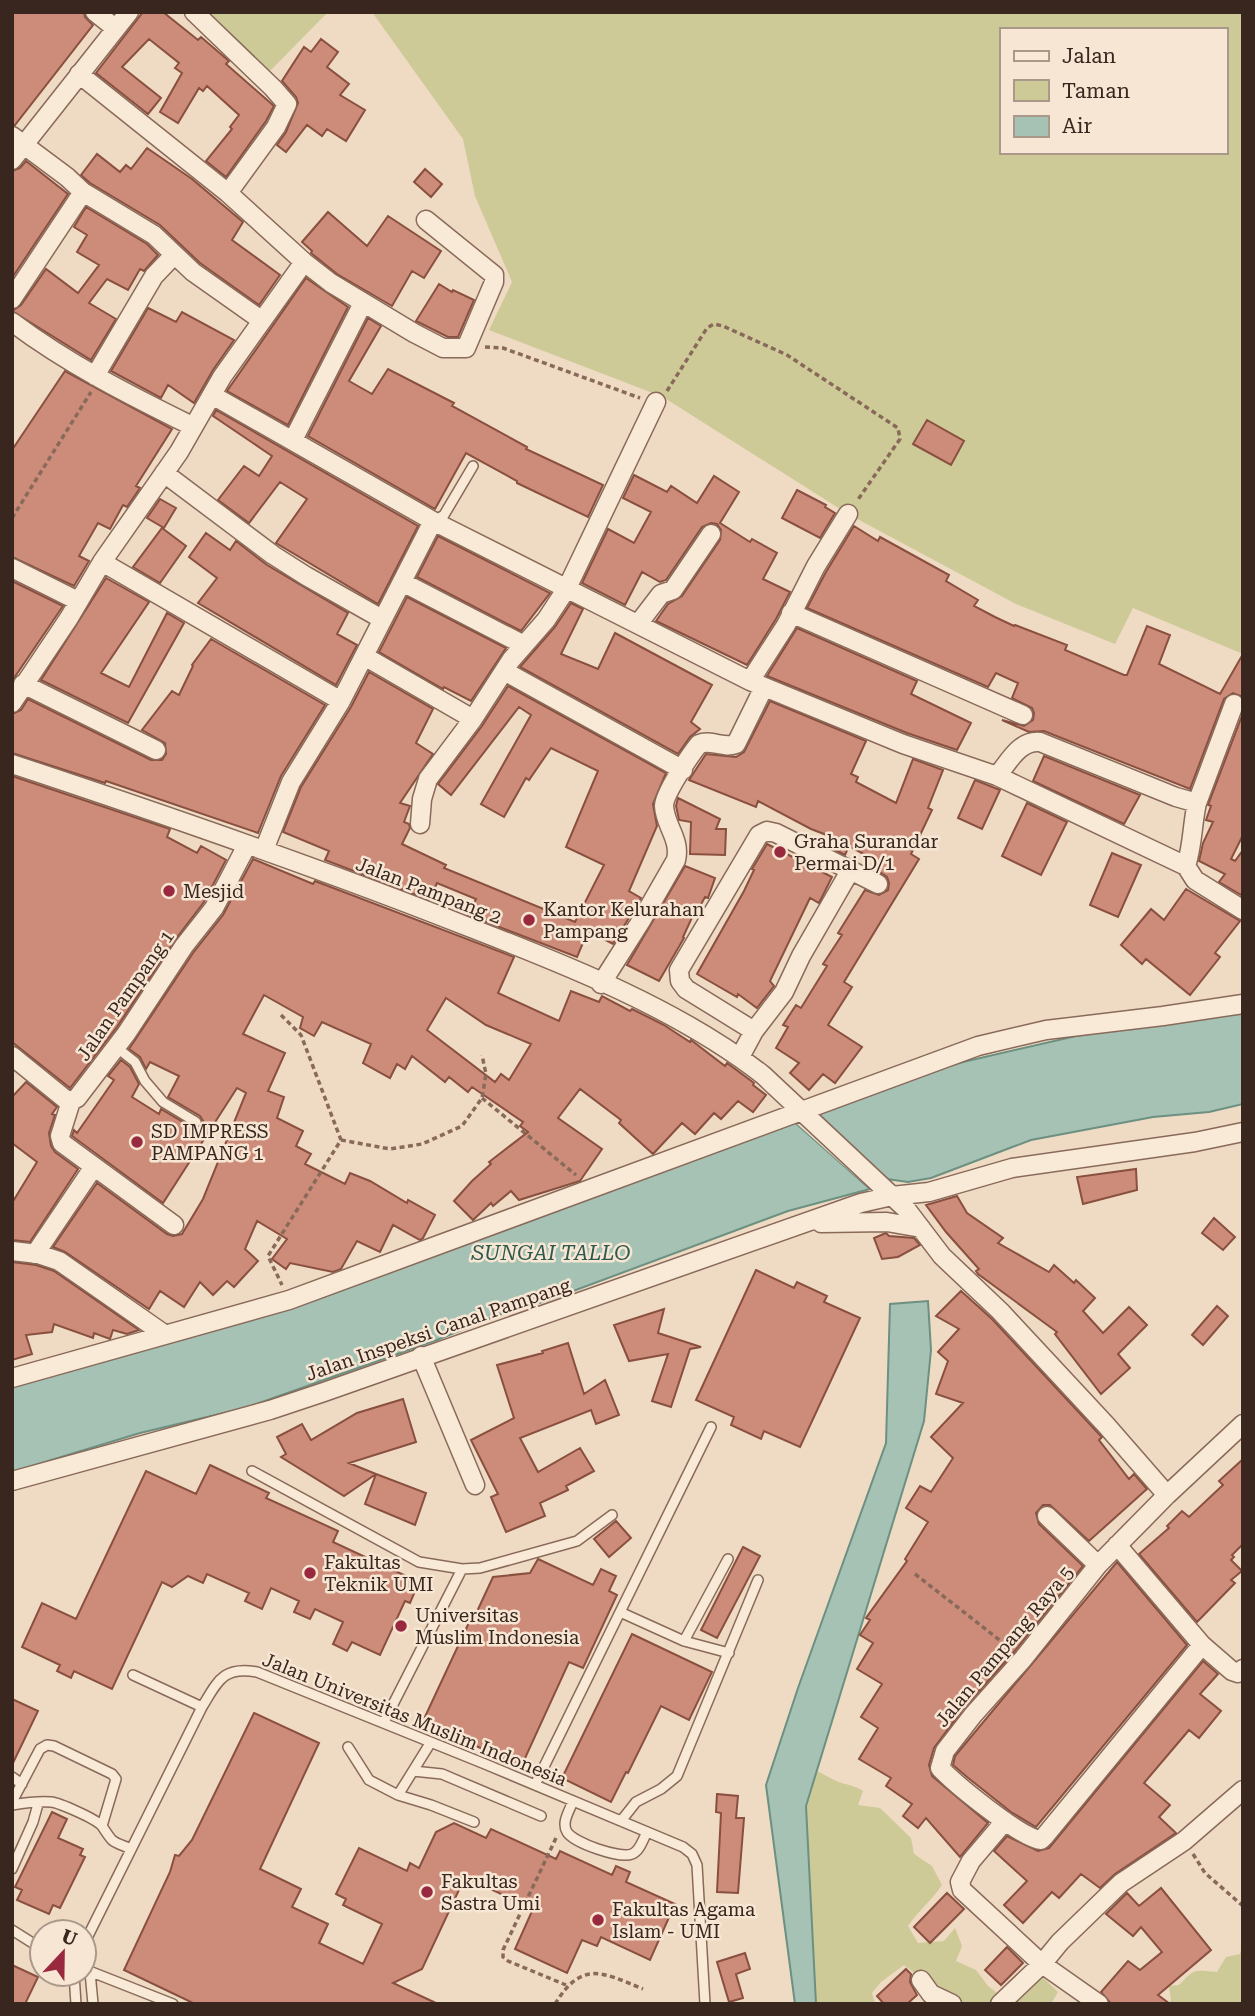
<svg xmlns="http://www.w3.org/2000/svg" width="1255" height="2016" viewBox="0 0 1255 2016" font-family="'Roboto Serif',serif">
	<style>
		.green { fill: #cdca97; fill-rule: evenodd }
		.water { fill: #a5c2b4; stroke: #6c9081; stroke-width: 2 }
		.pier { fill: #efdac3 }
		.building { fill: #cd8c79; stroke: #894f3f; stroke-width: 2; fill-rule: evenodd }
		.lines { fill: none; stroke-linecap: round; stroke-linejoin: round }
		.service-casing { stroke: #896a5a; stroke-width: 12 }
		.minor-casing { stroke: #896a5a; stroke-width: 21 }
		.path { stroke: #896a5a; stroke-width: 3.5; stroke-dasharray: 5 3.5; stroke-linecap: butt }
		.service { stroke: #f9e9d7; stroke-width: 9 }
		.minor { stroke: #f9e9d7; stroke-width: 18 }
		.poi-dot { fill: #99293e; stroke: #f6e6d3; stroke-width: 2.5 }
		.labels { text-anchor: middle; stroke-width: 5; stroke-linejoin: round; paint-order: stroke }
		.poi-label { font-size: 19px; fill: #39261e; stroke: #f6e6d3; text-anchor: start }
		.street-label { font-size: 19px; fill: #39261e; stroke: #f6e6d3 }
		.water-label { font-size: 21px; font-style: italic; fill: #2d594e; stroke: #f6e6d3 }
	</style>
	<rect width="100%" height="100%" fill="#efdac3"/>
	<path class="green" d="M205,12h123l-59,60z
		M372,12h871v642l-110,-46 -18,36 -99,-40 -168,-90 -185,-117 -174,-67 23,-48 -37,-86 -12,-57zM1001,30h224v122h-224z
		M794,1760c15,6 28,14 42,21 10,4 18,4 27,10l-5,14 22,3 31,30 3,16 18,12 10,19c-10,15 -24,26 -34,41l10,17 26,-2 11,-13 7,18 -6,15 20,9 12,16 9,7 -9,11h-23l-27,-13 -34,-26 -23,17 -9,11 3,11h-64z
		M1243,1943v61h-74l2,-4 -2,-14 10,-1c16,-17 15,-15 38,-13l9,-15 14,-3z
		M1038,1973l20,19 -7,12h-45z"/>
	<path class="water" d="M1243,1011v93l-34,8 -56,5 -122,23 -100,38 -23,4 -21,-3 -71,-67 92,-34 55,-16 113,-26z
		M791,1119l79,70 -82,22 -239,89 -51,15 -61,25 -192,68 -105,25 -128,39v-89l76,-23z
		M928,1301l3,49 -7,71 -118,385 10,198h-21l-29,-219 32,-97 88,-245 4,-139z"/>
	<path class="pier" d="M788,1116h6l78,71v4z"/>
	<path class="building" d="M12,12h72l1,5 8,8 -78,100h-3z
		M143,12h20l35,28 3,-3 28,24 -3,3 48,42 -8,15 -40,56 -20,-16 26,-32 -2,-2 9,-12 -32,-29 -4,5 -4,-3 -21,35 -18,-11 22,-39 -7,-5 4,-5 -30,-24 -27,28 39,31 -13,16 -52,-41z
		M321,39l17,13 -11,15 22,17 -9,11 25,15 -19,31 -19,-12 -5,7 -15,-11 -21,27 -9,-7 9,-13 12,-29 -2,-6 -14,-16 22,-34 7,5z
		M147,148l45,31 51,43 -11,18 48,35 -21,30 -59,-42 -40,-38 -70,-42 -9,-8 16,-21 23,18 6,-7 5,4z
		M26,161l42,33 -56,84v-107l8,-3z
		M425,169l17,15 -11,13 -17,-15z
		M86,207l61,37 11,11 -14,16 -4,-2 -12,21 -21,-11 -18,24 27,16 -25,41 -79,-49 9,-6 25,-36 32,24 21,-28 -22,-13 10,-17 -13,-8z
		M328,212l39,34 21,-30 53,35 -17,27 -12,-7 -20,35 -55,-32 -26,-21 1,-2 -10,-9z
		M306,278l42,29 -60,118 -61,-34z
		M439,284l13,8 1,-2 21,10 -16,37h-10l-32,-16z
		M148,308l28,14 6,-10 52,28 -21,30 -19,33 -26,-18 -7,13 -50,-27z
		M368,318l13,8 -32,55 23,13 16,-25 66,34 -2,3 75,41 -1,2 77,36 -15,32 -71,-34v-2l-51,-28 -31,56 -127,-73z
		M65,371l107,58 -36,57 4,2 -13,19 -4,-2 -13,24 -12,-6 -19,33 10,5 -15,25 -62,-29v-107z
		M216,410l202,116 -40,78 -102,-61 31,-44 -27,-17 -31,41 -31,-23 26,-34 15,10 13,-20 -59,-40z
		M927,420l37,21 -13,24 -38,-21z
		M634,475l33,17 4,-6 26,17 17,-27 25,16 -19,31 30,19 2,-3 25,14 -14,26 27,13 -14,27 -29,46 -91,-44 12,-17 14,-8 38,-56 1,-10 -4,-6 -6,-1 -9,4 -36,53 -6,2 -18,-10 -17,33 -43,-22 26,-54 26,14 17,-31 -28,-14z
		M797,490l29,15 -1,2 10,6 -15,25 -38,-20z
		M160,499l16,9 -12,20 -17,-10z
		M854,526l24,15 2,-4 69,38 -3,6 32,19 -4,6 21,11 19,9 1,-1 52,20 -2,5 59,25h3l20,-49 23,9 -11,29 61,30 23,-40v43l-10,-4 -9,6 -34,90 -146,-58 -15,1 -27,-12 22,6 9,-6 1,-7 -2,-5 -20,-10 6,-15 -22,-10 -8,14 -181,-79 19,-36z
		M162,528l24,18 -26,37 -27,-16z
		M206,533l24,17 6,-9 31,24 81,48 -11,21 20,11 -21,40 -138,-82 19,-25 -28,-21z
		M438,536l112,57 -29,38 -104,-54z
		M106,578l43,24 -48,71 28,14 38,-74 17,10 -56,100 -87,-43z
		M12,581l51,25 -51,75z
		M407,597l99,51 -35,53 -27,-14 -1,2 -64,-37z
		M571,603l12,6 -22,45 37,15 17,-36 97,52 -21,37 9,7 -10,8 -12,17 -158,-87 35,-40z
		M797,628l120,53 -6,13 60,29 -14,27 -50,-17 -140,-57z
		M211,639l114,66 -44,71 -23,57 -152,-52 -1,2 -93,-30v-39l9,-4 7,-11 123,61h11l4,-6 -1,-11 -23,-13 30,-39 7,4 14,-29 -1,-1z
		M369,672l64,37 -17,34 17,11 -33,49 10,3 -6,16 5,2 1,4 -8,16 44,21 -2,3 131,54 29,-57 -38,-18 32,-76 -47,-23 -22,32 -3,-2 -22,39 -23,-13 50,-89 -12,-8 -68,88 -13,-11 44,-58 26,-40 158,87 -13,31 4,22 -28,65 12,7 -28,46 -25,-13 -11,26 -109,-42 8,-16 -39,-16 -8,17 -104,-40 4,-9 -46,-19 18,-45 50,-80z
		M770,701l96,40 -15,33 7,3 -2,5 40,21 17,-44 30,11 -15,38 4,2 -21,44 8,5 -75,123 8,5 -24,38 34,22 -27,36 -12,-9 -14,16 -19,-17 9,-10 -23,-15 12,-21 -5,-2 13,-20 5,3 26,-42 -4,-2 19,-29 -4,-2 27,-43 14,5 9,-5 1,-7 -2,-6 -9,-6 4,-7 -33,-18 -4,9 -10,-5 2,-11 -26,-10 -53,-28 -2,6 -67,-27 17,-26 30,3 8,-5z
		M1243,713v122l-12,24 4,2 8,-11v46l-24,-14 6,-8 -26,-13 4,-18 10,-21 -7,-2 5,-14 -3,-1z
		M1044,756l96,39 -16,29 -91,-43z
		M12,776l158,53 -3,8 30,16 4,-7 25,14 -22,42 -29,38 -58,87 -47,61 -58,-46z
		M975,780l25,10 -18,39 -24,-11z
		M678,798l42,21 -4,10h10l-1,26 -35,-1 1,-32 -12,-2 -3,-14z
		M1027,803l40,19 -26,53 -39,-19z
		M767,844l65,33 -13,26 -9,-5 -40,83 4,5 -17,22 -19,-14 -1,3 -40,-23 47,-83 10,-21 -2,-1z
		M1112,853l29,12 -23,52 -28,-12z
		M253,859l60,25 2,-3 199,76 -16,36 61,28 12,-30 28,11 3,-6 28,15 2,-2 32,16 26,17 1,-2 34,26 2,-3 27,20 -1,2 13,10 -13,17 -15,-11 -17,18 -7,-6 -19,21 -13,-11 -29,31 -34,-31 2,-3 -41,-31 -22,29 44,31 -22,32 -61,19 -8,-9 -18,15 -2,-3 -18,17 -19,-19 18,-20 19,-17 -2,-2 39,-30 -8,-6 3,-4 -51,-35 -4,5 -19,-15 -4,5 -33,-26 -7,13 -8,-5 -7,14 -27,-15 8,-19 -49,-22 -8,14 -14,-8 3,-11 -39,-22 -21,39 42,19 -17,38 16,6 -7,21 26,13 -7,15 15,8 -6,10 40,20 5,-11 20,8 37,22 1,-3 27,15 -12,23 -3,2 -27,-15 -13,27 -23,-11 -16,28 -8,3 -43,-9 -4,6 -14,-10 15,-20 -30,-18 -12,28 13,12 -24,26 -7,-6 -14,14 -13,-13 -16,25 -24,-16 -11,18 -84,-57 -12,-5 44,-64 70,51 6,2 9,-2 21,-35 43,-106 -9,-5 -74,115 -91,-67 2,-6 3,3 37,-53 -6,-4 13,-16 9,7 9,17 -7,13 27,17 2,-5 32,19 9,-2 1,-5 -3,-5 -32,-19 11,-21 -29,-14 -4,7 -6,-12 -11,-8 64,-96 30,-38zM446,998l40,27 45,19 -22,36 -8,-6 -6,8 -68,-52z
		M685,866l30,12 -7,20 -3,-1 -8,15 -2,-1 -12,26 1,1 -25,43 -32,-16z
		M1186,889l54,32 -25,32 5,4 -30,38 -44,-36 -4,5 -21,-19 30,-36 13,11z
		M26,1082l31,25 -5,7 3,1 -6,18 2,13 4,6 23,17 -48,73 -18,-2v-37l25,-41 -25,-19v-46z
		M1136,1169l1,21 -54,14 -6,-27z
		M957,1196l10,17 36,25 -5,5 51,29 5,-7 20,18 2,-3 19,18 -12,13 20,22 26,-26 18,18 -29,29 12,14 -29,26 -46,-60 2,-2 -79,-58 -2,-3 3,-2 -33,-37 -20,-27z
		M1214,1218l21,19 -12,13 -21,-17z
		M886,1233l3,3 25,2 6,7 -22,12 -16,2 -8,-21z
		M12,1262l24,3 18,6 85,59 -12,4 -14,-4 -3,9 -16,-6 -1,5 -39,-14 -2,8 -26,3 6,19 -20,6z
		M756,1270l38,18 3,-6 30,14 -3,6 36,16 -60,129 -36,-16 -3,8 -30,-14 3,-8 -38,-17z
		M961,1291l31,28 106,114 4,4 -3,3 30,39 5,-5 13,15 -58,52 -39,-36h-7l-7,8 3,11 44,42 -69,86 -50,56 -30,40 -5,17 3,11 56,47 -28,34 -34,-39 -8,10 -15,-12 9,-12 -26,-18 5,-8 -32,-19 19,-31 -17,-11 21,-33 -25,-15 16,-26 -13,-8 10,-15 -4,-2 41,-57 -2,-2 23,-37 -22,-14 14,-22 11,6 22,-34 -22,-21 32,-34 -27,-9 12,-33 -10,-9 21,-23 -23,-13z
		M1217,1306l11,10 -25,29 -11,-10z
		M664,1309l-6,24 43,14 -11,2 -19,58 -19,-6 16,-47 -39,7 -15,-36z
		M568,1343l16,51 21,-14 14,35 -23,9 -5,-14 -71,28 18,34 42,-24 14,23 -28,15 2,4 -28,13 5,13 -39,16 -15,-35 7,-3 -27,-54 43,-22 -17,-53 46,-12 -1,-2z
		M403,1399l13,43 -67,21 27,11 -32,22 -63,-39 5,-3 -9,-17 25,-13 9,16 46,-27z
		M1243,1459v85l-11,11 2,2 -3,3 11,11 -11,9 4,3 -38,39 -58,-68 30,-26 -2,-2 15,-15 7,6 34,-32 -4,-4z
		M210,1465l59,28 -3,5 72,33 -5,11 86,40 -9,21 -5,-2 -25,54 -28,-13 -5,9 -14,-7 10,-22 -28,-13 -5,10 -16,-7 5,-11 -28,-13 -9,21 -17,-8 4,-8 -42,-19 -4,9 -15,-7 -16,11 -10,-5 -50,107 -38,-18 -3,7 -14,-7 3,-6 -38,-18 20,-44 34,16 70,-148 50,23z
		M376,1474l50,19 -11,32 -50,-21z
		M616,1521l15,17 -22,19 -15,-18z
		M743,1547l17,9 -43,82 -16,-8z
		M538,1559l55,26 8,-16 15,7 -7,15 8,4 -34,73 -14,-6 -48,105 -98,-46 49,-105 2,2 19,-41 37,-4z
		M1117,1562l70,83 -151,182 -25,-15 -44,-35 -14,-12 2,-9z
		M632,1634l80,38 -23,48 -28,-14 -33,67 -2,-1 -15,30 -49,-24z
		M1203,1661l15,13 -18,20 21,17 -22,27 -10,-8 -45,53 26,22 -11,12 17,16 -61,41 -15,14 -19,-14 -22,24 -7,-6 -29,31 -19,-18 23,-24 -33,-30 13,-15 31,15 11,-3z
		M12,1699l26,12 -26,54z
		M254,1713l65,30 -59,126 41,20 -9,18 36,17 -9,19 44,21 19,-40 -39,-19 3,-6 -10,-5 23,-46 48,23 3,-8 9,5 17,-36 18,-9 32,15 5,-9 65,30 4,-8 52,24 4,-9 14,6 -4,10 49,22 -25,56 -49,-23 -4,9 -15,-6 -15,33 -52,-24 18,-40 -68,-32 -43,92 -29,14 45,21h-243l-71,-34 46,-98 5,-17 4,1 13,-16z
		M717,1794l21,2 -2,22h8l-6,75 -21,-1 4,-79 -5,-1z
		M52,1812l15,7 -9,19 25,11 -3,6 5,2 -25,51 -7,-3 -4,9 -32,-14 5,-10 -7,-3z
		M1161,1888l50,62 -53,45 12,9h-59l-10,-12 27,-31 12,9 22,-18 -21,-25 -8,9 -27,-22 21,-21 12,13z
		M947,1893l17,16 -34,34 -16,-16z
		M1007,1947l16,16 -22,22 -16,-15z
		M745,1953l5,16 -14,5 7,24 -14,4 -12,-40z
		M12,1965l26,12 -13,27h-13z
		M906,1969l5,5 -1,8 7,13 -10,9h-23l-7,-8z"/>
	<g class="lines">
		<g class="service-casing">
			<path id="service" d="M434,521l10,-6 29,-49
				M116,1047l19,15 10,19 18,21 33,20
				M252,1471l167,91 43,7 18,-1 97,-27 35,-26
				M620,1612l64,29 45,12
				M684,1641l44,-82
				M133,1675l69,32
				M384,1722l78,-153
				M348,1747l21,33 29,15 33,-53
				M413,1771l29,3 99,42
				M12,1777l10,7
				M535,1785l176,-358
				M398,1795l33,10 43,17
				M573,1801c-3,9 -12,21 -6,31 7,11 53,27 65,22 8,-3 11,-15 15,-22
				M12,1802l28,-53 7,-4 7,1 58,28 4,5 -14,47
				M12,1805c12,-2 27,-4 39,-3 9,1 45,17 51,24 12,18 8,14 29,23
				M621,1821l15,-19 25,-13 16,-13 81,-196
				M12,1869l21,-47 5,-18
				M12,1930l30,19
				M84,1944l118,-237c16,-26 21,-41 55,-35l228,92 198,83 9,7 5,11 8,139
				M84,1969l89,35
				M90,1972l3,32
				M74,1974l2,30"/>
		</g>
		<g class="minor-casing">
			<path id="minor" d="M95,12l20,16
				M194,12l79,76 14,16 -11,23 -48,66
				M79,74l149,119 76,69 27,21 83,50 29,15h23l28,-66v-7l-68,-55
				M12,136l55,41 16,15 71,43 39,37 68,48
				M12,160l117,-148
				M12,299l71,-107
				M12,322c56,42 117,73 180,104
				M95,376l59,-100 20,-21
				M212,395l221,126 317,160 153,63 94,32 189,90 9,14 48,30
				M293,440l70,-137
				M164,473l109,82 33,21 76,43
				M102,562l239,139
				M12,568l66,33
				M402,582l122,63
				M791,613l232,102
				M638,624l23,-30 12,-4 38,-56
				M364,656l109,63
				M504,671l179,99
				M750,681l36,-56 30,-59 32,-52
				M23,684l133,66
				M12,703l57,-85 33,-56 77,-110 43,-75 82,-115
				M12,764c154,51 308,104 459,164 98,38 209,82 292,147l144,135 35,46 58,55 106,114 61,70 -69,70 -75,94 -50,56 -28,36 -5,17c15,16 82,71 101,72l3,-3 158,-192
				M997,776c12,-14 22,-36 43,-34l136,55 21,6c-5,21 -4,42 -11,63
				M1197,803l37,-99
				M420,824l2,-25 6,-20 45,-60 38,-59 35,-40 21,-32 89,-186
				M264,850l27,-68 50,-81 92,-180
				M601,984l40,-63 35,-61c5,-21 -11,-34 -12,-54 0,-12 26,-51 35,-62 12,-5 25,5 37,0l28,-57
				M754,1031l-68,-42 -6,-8 -1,-11 80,-135 8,-4 9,2 102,51
				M12,1056l53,43 6,2 6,-3 49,-64 58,-88 30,-38 33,-63
				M740,1057l14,-26 30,-39 17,-36 49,-85
				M71,1101l-11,35 2,7 112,82
				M821,1223l66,-1 34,6
				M12,1251l26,3 21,7 105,73
				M35,1254l58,-86
				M421,1356l54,129
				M12,1378l277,-78 689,-254 68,-16 117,-14 80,-12
				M12,1481l258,-71 54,-18 537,-189 31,-7 37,-4 83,-24 183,-26 48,-10
				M1167,1495l76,-71
				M1047,1516l51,49
				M1117,1545l85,100 30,26 6,2 5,-4
				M1005,1821l-34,40 -11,21 2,8 80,74 18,-22 61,-59 63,-42 59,-51
				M921,1980l10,14 21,10
				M1000,2004l42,-40 57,40"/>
		</g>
		<path class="path" d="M485,347l18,1 137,50
			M667,391l40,-63 7,-4 9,2 64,29 111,73 2,11 -43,62
			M12,518l79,-126
			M281,1015l20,20 40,105 -73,116 14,29
			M482,1098l94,77
			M341,1140l49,9 32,-5 40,-18 20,-28 4,-24 -4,-19
			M915,1574l96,75
			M556,1838l-53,112v7l5,4 58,24
			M1193,1854l12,19 38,33
			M555,2004c27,-44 47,-32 88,-15"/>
		<use href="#service" class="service"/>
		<use href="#minor" class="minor"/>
	</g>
	<g class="poi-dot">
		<circle cx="780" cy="852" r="7"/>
		<circle cx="169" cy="891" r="7"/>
		<circle cx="529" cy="920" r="7"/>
		<circle cx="137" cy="1142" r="7"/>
		<circle cx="310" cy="1573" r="7"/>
		<circle cx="401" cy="1626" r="7"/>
		<circle cx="427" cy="1892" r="7"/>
		<circle cx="598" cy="1920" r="7"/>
	</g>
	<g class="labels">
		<g class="poi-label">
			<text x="794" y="848">Graha Surandar<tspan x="794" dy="22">Permai D/1</tspan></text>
			<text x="183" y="898">Mesjid</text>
			<text x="543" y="916">Kantor Kelurahan<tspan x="543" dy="22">Pampang</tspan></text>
			<text x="151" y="1138">SD IMPRESS<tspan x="151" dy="22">PAMPANG 1</tspan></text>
			<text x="324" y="1569">Fakultas<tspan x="324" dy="22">Teknik UMI</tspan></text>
			<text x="415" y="1622">Universitas<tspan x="415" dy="22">Muslim Indonesia</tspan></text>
			<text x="441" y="1888">Fakultas<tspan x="441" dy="22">Sastra Umi</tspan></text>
			<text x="612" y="1916">Fakultas Agama<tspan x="612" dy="22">Islam - UMI</tspan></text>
		</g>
		<g class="street-label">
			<text transform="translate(429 890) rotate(21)" y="7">Jalan Pampang 2</text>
			<text transform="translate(125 995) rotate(-55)" y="7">Jalan Pampang 1</text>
			<text transform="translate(438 1329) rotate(-19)" y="7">Jalan Inspeksi Canal Pampang</text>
			<text transform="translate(1004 1646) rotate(-50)" y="7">Jalan Pampang Raya 5</text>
			<text transform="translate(415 1719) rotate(22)" y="7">Jalan Universitas Muslim Indonesia</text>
		</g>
		<g class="water-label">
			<text x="551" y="1260">SUNGAI TALLO</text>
		</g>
	</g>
	<rect width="1255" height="2016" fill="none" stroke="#39261e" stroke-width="28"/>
	<rect x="1000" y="28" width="228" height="126" fill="#f6e6d3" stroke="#aa998b" stroke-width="2"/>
	<rect x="1014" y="51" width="35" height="10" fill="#f9e9d7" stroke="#aa998b" stroke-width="2"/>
	<text x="1062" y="63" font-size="21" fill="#39261e">Jalan</text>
	<rect x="1014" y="80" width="35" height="21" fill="#cdca97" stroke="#aa998b" stroke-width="2"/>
	<text x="1062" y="98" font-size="21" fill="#39261e">Taman</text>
	<rect x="1014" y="116" width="35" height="21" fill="#a5c2b4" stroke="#aa998b" stroke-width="2"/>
	<text x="1062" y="133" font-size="21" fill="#39261e">Air</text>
	<g transform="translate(63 1953) rotate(22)"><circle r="33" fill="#f6e6d3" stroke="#aa998b" stroke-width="2"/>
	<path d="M0-5L12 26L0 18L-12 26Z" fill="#99293e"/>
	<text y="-10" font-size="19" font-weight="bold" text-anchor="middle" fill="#39261e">U</text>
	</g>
</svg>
